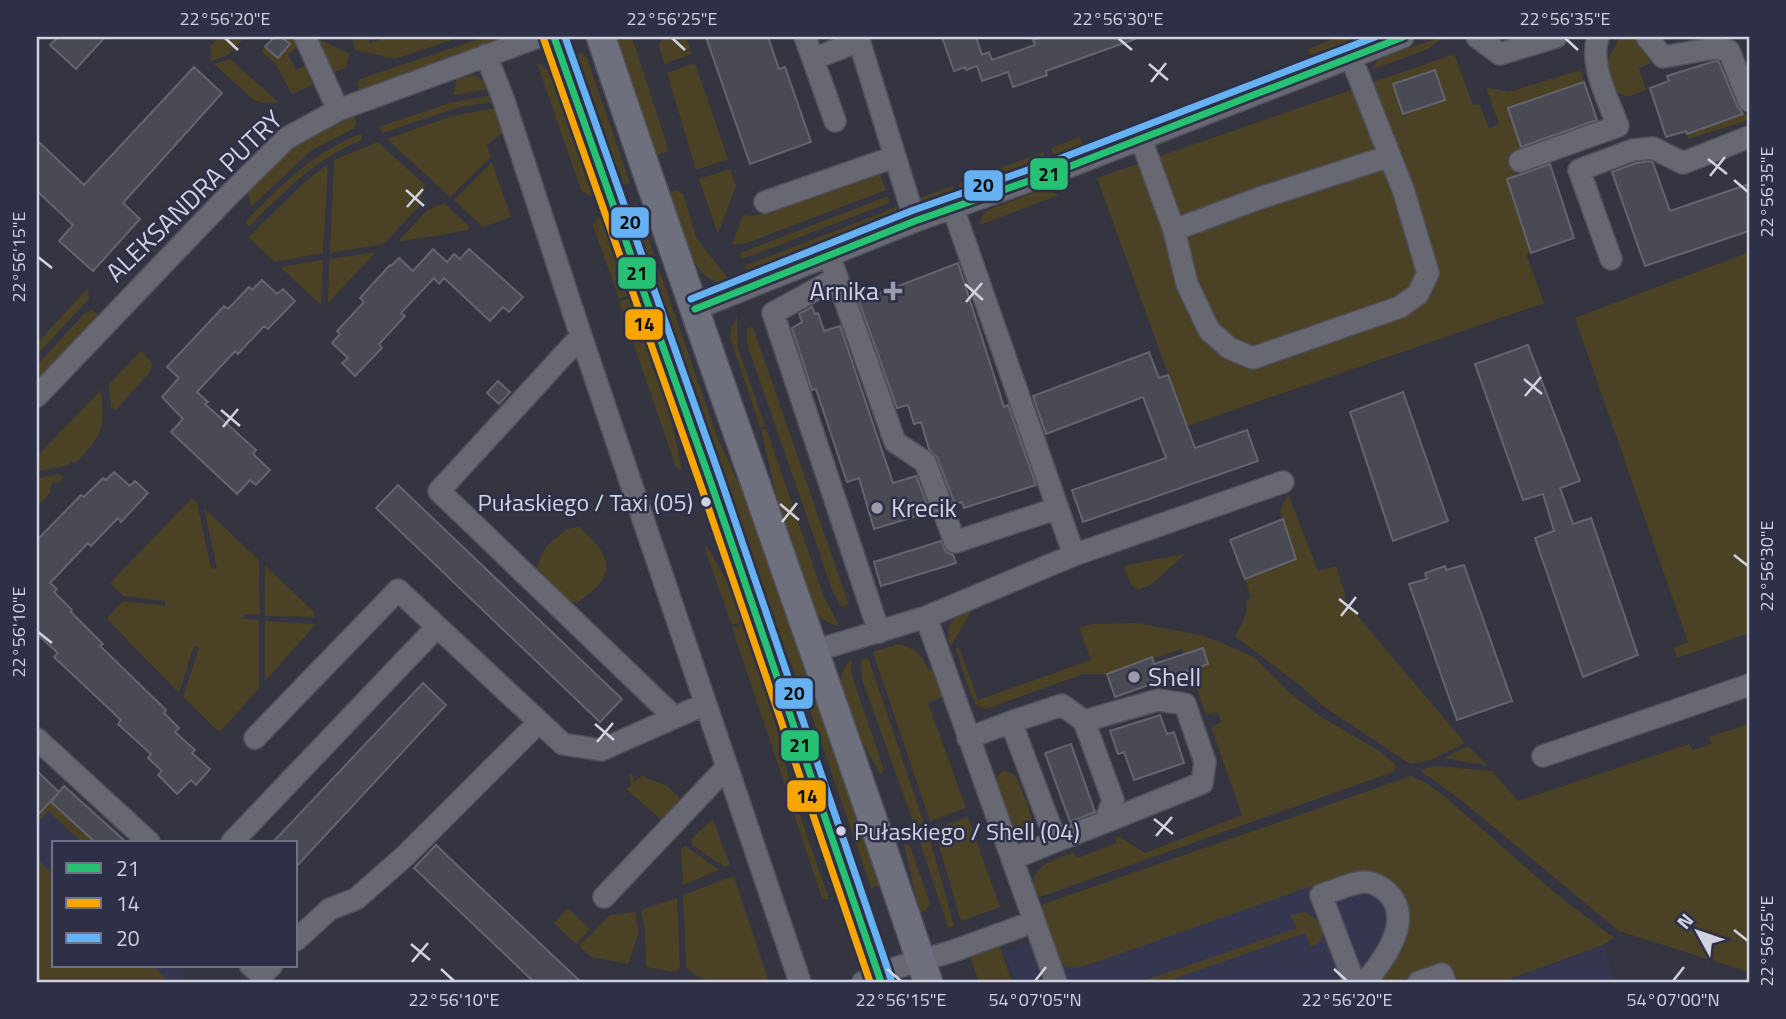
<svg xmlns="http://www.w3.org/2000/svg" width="1786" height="1019" viewBox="0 0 1786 1019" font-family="'Titillium Web',sans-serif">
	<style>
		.built { fill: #353751 }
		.green { fill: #4b4125 }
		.building { fill: #494a54; stroke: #63646e; stroke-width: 2 }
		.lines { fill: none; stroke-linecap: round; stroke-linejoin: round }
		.minor-casing { stroke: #50515c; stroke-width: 24 }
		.major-casing { stroke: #50515c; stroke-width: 31 }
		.minor { stroke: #676872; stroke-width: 21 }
		.major { stroke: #6f707e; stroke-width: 28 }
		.bus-1-casing { stroke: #2e3047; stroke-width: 12 }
		.bus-2-casing { stroke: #2e3047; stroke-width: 12 }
		.bus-3-casing { stroke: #2e3047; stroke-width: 12 }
		.bus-1 { stroke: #26c172; stroke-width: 7 }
		.bus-2 { stroke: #f7a600; stroke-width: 7 }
		.bus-3 { stroke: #66b1f2; stroke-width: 7 }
		.ticks { fill: none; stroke: #d0d2e1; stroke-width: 2.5 }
		.poi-dot { fill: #999ba9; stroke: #2e3047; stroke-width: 2.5 }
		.bus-dot { fill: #d0d2e1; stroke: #2e3047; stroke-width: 2.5 }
		.labels { text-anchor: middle; stroke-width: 5; stroke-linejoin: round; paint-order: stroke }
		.bus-label { font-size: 24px; fill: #d0d2e1; stroke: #2e3047; text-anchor: end }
		.street-label { font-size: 26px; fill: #d0d2e1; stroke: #2e3047 }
		.poi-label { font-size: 26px; fill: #d0d2e1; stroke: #2e3047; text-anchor: start }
		.line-badge { stroke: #2e3047; stroke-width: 2.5 }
		.pale-badge-label { font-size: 19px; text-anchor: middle; font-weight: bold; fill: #111 }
		.neatline { fill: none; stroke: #d0d2e1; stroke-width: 2.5 }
		.ticks-label { font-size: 18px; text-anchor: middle; fill: #d0d2e1 }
	</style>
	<rect width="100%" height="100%" fill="#343541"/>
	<path class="built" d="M1435,797l64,185h-484l-11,-30z
		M37,800l58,42h-41v123h124l8,7 -10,10h-139z
		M1603,945l12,37h-114z"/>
	<path class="green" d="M220,37h19l3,3 -14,15 -17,6 -1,-15z
		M281,37h17l4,8 -14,9 8,16 14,-7 9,19 -27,12 -18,-32 -13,-11 4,-4 13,11 12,-14z
		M313,37l36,16 -3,15 -15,5z
		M352,37h16l2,6 17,-6h73l-65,22 -40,-9z
		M485,37h21l3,2 -150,51 -2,-6 3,-5z
		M619,37h13l37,114 -13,4 -40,-117z
		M663,37h23l6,17 -28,10 -5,-19z
		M1339,37h14l-25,18 -15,7 -5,-13z
		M1620,37h16l15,26 -12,5 7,22 -19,7 -12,-6 -10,-27z
		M1438,38l3,1 -13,10 -57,21 8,-11z
		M582,52l5,6 43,125 -11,4 -44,-132z
		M1454,54l19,51 6,-1 10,24 10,-4 -13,-37 23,5 71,-22 4,12 -76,27 13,40 -13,5 8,22 -9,3 24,74 -5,1 18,49 -357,123 -90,-248z
		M230,59l48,43 -14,1 -10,-3 -40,-36z
		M537,63l10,6 8,10 40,115 -5,2 -9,-6z
		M695,63l33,96 -32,11 -29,-97z
		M472,75l7,2 12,12 -38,6 4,-16z
		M493,95l2,6 -39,7 -73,25 -5,-6 75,-25z
		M497,108l8,23 -18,14 4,12 -41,40 -63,-58 65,-23z
		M1749,113v7l-61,19 -1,-5z
		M354,114l2,10 -3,5 -41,21 -61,57 -3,-16 26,-28 28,-22 12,-9z
		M361,134l1,6c-49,20 -76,50 -113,87l-4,-5c35,-36 68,-70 116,-88z
		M1080,137l5,14 -29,10 -5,-13z
		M378,142l47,43 -6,21 -35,38 -54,9 4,-93z
		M1043,152l4,12 -85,33 -3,-12 2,-3z
		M492,162l19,55 -28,10 -29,-27z
		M328,164l-5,89 -48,9 -27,-25 58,-56z
		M730,169l6,17 -18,48 -19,-55z
		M873,174h7l6,16 -139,53 -15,2 11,-30 11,1z
		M953,186l5,13 -31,10 -4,-2 -7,-8z
		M1043,189l16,6 -79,30 2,-9 6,-6z
		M677,190l6,4 14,45 30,38 1,6c-38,4 -50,-63 -59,-91z
		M888,196l1,7 -147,56 -2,-6z
		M444,203l24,22 1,5 -71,12 29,-32z
		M636,203l81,233 40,89 124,356 -2,4 -8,3 -63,-184 -41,-97 -142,-399z
		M897,207l-2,13 -147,58 -4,-12z
		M602,215l27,80 -10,4 -26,-74 5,-7z
		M376,252l-48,51 1,-44z
		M1749,252v381l-72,25 -3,-10 14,-6 -113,-324z
		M323,260l-2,45 -41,-38z
		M88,288l1,11 -52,56v-12z
		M631,297l38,112 13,62 -6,-4 -57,-165z
		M91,310l8,5 -62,67v-17l47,-51z
		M737,316l1,32 27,78 -5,1 -30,-90 1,-8z
		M753,327l96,278 -8,2 -8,-15 -86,-248v-16z
		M141,351l11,12 -2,9 -34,38 -5,-2 -2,-24z
		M101,390c3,42 3,43 -26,74l-3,-3 -5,5 -30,5v-15z
		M766,428l58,169 16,30 -13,-5 -8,-6 -11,-20 -27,-81 -20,-85z
		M59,474l4,4 -3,4 -8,1 -2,10 -8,9h-5v-24z
		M1288,494l30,77 18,-5 9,28v7l120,142 -34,17 -21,4 -87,-58 -21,-19 -67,-51c7,-12 13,-21 11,-35l5,-4 -6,-18 51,-20 -16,-48z
		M192,498l5,4 14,66 6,1 -13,-61 55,52 1,55 -15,-1 -2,5 16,1v68l-37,42h-5l-34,-33 16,-50 -5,-1 -15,47 -71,-73v-3l15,-16 42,5v-5l-42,-5 -13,-13z
		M579,527c34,29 40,50 -3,76l-13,-5 -26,-28c2,-9 4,-19 12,-26 6,-6 12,-8 17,-15z
		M707,546l24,43 12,32 -11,4 -27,-75z
		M1185,554l-33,30 -14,6 -6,-4 -8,-17 3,-4z
		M265,565l49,47v5l-49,-1z
		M975,605l-25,42c-7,-23 6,-33 25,-42z
		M265,621l51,3 -51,57z
		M743,623l25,72 26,104 -4,1 -58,-172z
		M1136,623l68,13 35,14 16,8 36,36 30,23 60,35 16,14 -3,5 -15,6 -342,121c-13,-32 13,-36 37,-46l3,6 40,-15 -2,-5 4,-2 26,17 97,-38 -31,-88 10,-5 -3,-10 -12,3 -16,-45 18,-6 -6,-16 -18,6 -2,-5 -75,25h-24l-97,35 -10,-4 -7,-15 -13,-41 3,-2 19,53 113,-40 -12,-33 14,-3z
		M898,644c16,4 25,10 30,26l8,-2 9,28 -17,7 38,105 -36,13 -57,-169z
		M868,657l56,166 -9,4 -53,-148 -1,-19z
		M851,659l1,17 32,93 -3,6c-12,-20 -43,-74 -40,-96 0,-7 5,-14 10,-20z
		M1749,724v248l-130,-41 -162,-134 -38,-27 16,-4 57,5 26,30 171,-57 4,6 18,-6 -2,-7z
		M1468,746l20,20 -44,-8z
		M1004,770l11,5c7,16 24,50 15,65 -6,2 -11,1 -15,-4l-18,-54 1,-6z
		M632,773l2,8 8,-5 25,10 12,11v9l-15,16 -38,-33 5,-4 -2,-10z
		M1411,776l15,7 18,13 110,96 60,46 -11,7 -102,37h-42l-8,-14 -8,-3 -47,17h-18l25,-42 -27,-66 -15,-3 -15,3 -255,90c-6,1 -17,5 -23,3 -15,-4 -25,-47 -30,-61z
		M37,800l7,7 6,-6 45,41h-13l-34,-31 -11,13z
		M795,801l34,98v1l-7,-2 -32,-95z
		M968,817l32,90 -39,14 -27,-92z
		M713,819l17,46 -5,2 -33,-22 -1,-6z
		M928,832l26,94 -6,1 -31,-93z
		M904,844l6,2 20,58 -4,6 -7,2z
		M685,846l34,24 -36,15 -2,-35z
		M37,859l17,16v90h98l14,13 -4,4h-125z
		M731,877h3l35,105c-27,0 -63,7 -83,-15l-3,-72z
		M677,898l3,70 -5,4 -29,-5 -1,-37 -4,-20z
		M568,908l22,21 -14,15 -22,-21z
		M635,912l4,20 -11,32 -37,-7 -12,-11 31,-31z
		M1305,912l15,10 4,11 -5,10 -8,4 -6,-14 -140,49h-25l157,-54 -7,-13z
		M998,942l14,40h-33l-10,-29z"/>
	<path class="building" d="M58,37h47l-29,32 -26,-24z
		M274,37h7l9,7 -12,14 -13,-11z
		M706,37h62l11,32 6,-2 26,75 -61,22z
		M942,37h34l6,18 7,-3 3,8 43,-15 -2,-5 11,-3h91v2l-89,32 1,4 -34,12 -5,-15 -26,9 -5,-15 -11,4 -1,-3 -11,4z
		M1715,61l4,1 18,44 6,8 -56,20 -1,-3 -20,6 -16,-49 19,-7 -2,-5z
		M194,67l28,26 -99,110 17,16 -47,52 -34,-30 14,-16 -36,-34v-51l47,45z
		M1435,70l10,30 -42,14 -10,-30z
		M1584,82l13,38 -76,27 -13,-39z
		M1651,161l2,2 17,48 79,-27v47l-104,35 -33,-94 24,-9z
		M1550,164l24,74 -43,15 -24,-74z
		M433,249l14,13 7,-8 6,5 9,-10 54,48 -14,15 -6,-5 -13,14 -46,-43 -5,6 -5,-6 -33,35 4,3 -26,28 3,4 -27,28 -13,-13 6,-5 -16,-15 8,-9 -3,-3 27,-29 -4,-4 30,-33 1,1 8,-8 14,13z
		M958,263l46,144 4,-2 28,80 -72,23 -2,-6 -7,2 -18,-47 -8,-8 -8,-27 -7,2 -6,-19 -11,3 -38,-107z
		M262,280l15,14 6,-5 12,12 -27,28 -4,-3 -26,28 -3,-3 -38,41 11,10 -3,2 51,46 -3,4 17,16 -14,15 -6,-5 -13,14 -66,-62 12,-13 -21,-22 17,-19 -12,-11 57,-61 4,3 21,-22 3,3z
		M812,307l3,7 3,-1 6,18 16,-5 53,157 23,-7 14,36 -56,17 -15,-51 -12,4 -31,-93 -4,1 -20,-62 10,-6 -3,-8z
		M1528,345l52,136 -20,7 13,36 18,-6 47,137 -55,22 -48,-139 19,-7 -11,-37 -20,6 -48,-136z
		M1149,352l10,26 9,-3 27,73 52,-18 11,31 -175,61 -11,-32 94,-32 -23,-61 -97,37 -13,-38z
		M498,381l12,11 -11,12 -12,-11z
		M1403,392l45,129 -55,20 -43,-129z
		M114,472l16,14 5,-5 13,12 -27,29 -3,-4 -27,28 -3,-3 -38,40 7,6 -3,3 18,18 -1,2 32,32 -3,2 66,64 -2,3 15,15 -4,4 20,18 -3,3 18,16 -14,16 -5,-5 -14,14 -19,-19 4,-4 -14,-13 3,-4 -33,-30 3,-4 -67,-63 4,-4 -21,-19v-94l44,-45 3,2 19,-19 3,2z
		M398,485l224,214 -22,23 -224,-214z
		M1283,519l13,40 -51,20 -15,-39z
		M941,541l5,11 7,3 3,8 -75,23 -7,-24z
		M1464,565l48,136 -55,19 -48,-136 18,-5 -2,-6 20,-7 1,4z
		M1203,648l5,16 -93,33 -8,-23 45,-17 2,7z
		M423,683l23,22 -150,162v-25h-23z
		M1160,715l7,19 7,-2 10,31 -50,17 -10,-28 -6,2 -8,-23z
		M1071,744l24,68 -25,10 -25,-69z
		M37,771l22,21 -22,24z
		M64,786l62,56h-31l-44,-40z
		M436,845l25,24 120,113h-47l-120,-114z"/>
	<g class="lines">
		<g class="minor-casing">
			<path id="minor" d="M305,37l33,73
				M805,37l8,22 46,-18
				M858,37l57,184
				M1477,37l23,17 56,-17
				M1647,37l16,20 52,-9 14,3 20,50
				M486,55l18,46 77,235 219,646
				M813,59l22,62
				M1141,139l33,91 13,54 22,46 20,18 24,10 147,-51 18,-13 10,-21 -24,-81 -53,-135
				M1520,161l98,-35c-10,-27 -29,-61 -20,-89
				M765,202l129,-45
				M953,208l121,347
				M1174,230l86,-32 130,-42
				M829,255l66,187 30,20 30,80 103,-34
				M1611,259l-32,-89 54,-20 20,-2 30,15 66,-26
				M837,278l-64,35 106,319
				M695,309l220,-88 148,-52 340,-132
				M581,336l-142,155 235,226
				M37,396l192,-201 58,-57 51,-28 200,-73
				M926,617l148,-62 209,-73
				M814,651l112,-34 130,365
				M1084,721l74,-21 27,4 20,58 -3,21 -97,39
				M1011,722l51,-17 22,16 29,79 -8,22 -49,19
				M255,738l143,-148 165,154 38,6 104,-46
				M968,738l43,-16 45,119 -44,18
				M37,739l112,103
				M1543,756l206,-71
				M232,842l205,-215
				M604,897l122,-129
				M296,940l34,-31 26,-10 49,-43 133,-133
				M250,965l12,10 10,-10
				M863,982l15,-9 75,-22 80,-29
				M1354,982l-33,-87c13,-4 29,-12 42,-13 8,-1 19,5 24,10 28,27 -3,68 -22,90
				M1419,982l23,-8 3,8"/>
		</g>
		<g class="major-casing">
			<path id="major" d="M554,37l158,449 169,496
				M601,37c106,316 221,629 327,945"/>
		</g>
		<use href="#minor" class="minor"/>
		<use href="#major" class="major"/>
		<g class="bus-1-casing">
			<path id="bus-1" d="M554,37l158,449 169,496
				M695,309l220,-88 148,-52 340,-132"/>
		</g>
		<g class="bus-2-casing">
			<path id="bus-2" d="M544,40l158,449 168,493"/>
		</g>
		<g class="bus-3-casing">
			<path id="bus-3" d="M565,37l157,446 169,496
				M691,299l220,-88 148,-52 316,-122"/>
		</g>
		<use href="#bus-1" class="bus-1"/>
		<use href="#bus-2" class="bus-2"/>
		<use href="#bus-3" class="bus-3"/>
	</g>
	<path class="ticks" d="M225,38l13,12M672,38l13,12M1118,38l14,12M1565,38l13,12M1149,64l19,16M1151,82l15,-19M1708,159l19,15M1710,176l15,-19M1734,180l14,12M406,190l18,16M407,207l16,-18M38,257l14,11M965,284l18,16M966,302l16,-19M1524,379l18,15M1525,396l16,-19M221,410l19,16M223,427l15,-18M780,504l19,16M782,522l15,-19M1734,555l14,11M1339,599l19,15M1341,616l15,-19M38,632l14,11M595,724l19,16M597,742l16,-19M1154,819l19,15M1156,836l16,-19M1734,930l14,11M411,944l19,16M412,962l16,-19M441,969l13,12M887,969l14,12M1334,969l13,12M1035,981l11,-14M1673,981l11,-14"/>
	<g class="poi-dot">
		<path d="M889.5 280.5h7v7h7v7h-7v7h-7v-7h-7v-7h7z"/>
		<circle cx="877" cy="508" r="7"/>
		<circle cx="1134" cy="677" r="7"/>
	</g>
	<g class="bus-dot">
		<circle cx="706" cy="502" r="6"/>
		<circle cx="841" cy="831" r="6"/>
	</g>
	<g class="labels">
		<g class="bus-label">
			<text x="693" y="511">Pułaskiego / Taxi (05)</text>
			<text x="854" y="840" text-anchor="start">Pułaskiego / Shell (04)</text>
		</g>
		<g class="street-label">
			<text transform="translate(194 196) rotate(-44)" y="9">ALEKSANDRA PUTRY</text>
		</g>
		<g class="poi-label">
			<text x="879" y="300" text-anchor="end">Arnika</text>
			<text x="891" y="517">Krecik</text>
			<text x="1148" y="686">Shell</text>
		</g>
	</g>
	<g class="line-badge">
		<rect x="1029" y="157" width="40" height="34" rx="7" fill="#26c172"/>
		<rect x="963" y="169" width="41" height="33" rx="7" fill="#66b1f2"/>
		<rect x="610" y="206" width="40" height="33" rx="7" fill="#66b1f2"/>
		<rect x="617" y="256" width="40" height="34" rx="7" fill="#26c172"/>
		<rect x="624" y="308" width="40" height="33" rx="7" fill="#f7a600"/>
		<rect x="774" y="677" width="40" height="33" rx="7" fill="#66b1f2"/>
		<rect x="780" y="729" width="40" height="33" rx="7" fill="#26c172"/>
		<rect x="786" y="779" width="41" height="34" rx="7" fill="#f7a600"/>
	</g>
	<g class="pale-badge-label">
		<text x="1049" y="181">21</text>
		<text x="983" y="192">20</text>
		<text x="630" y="229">20</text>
		<text x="637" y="280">21</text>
		<text x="644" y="331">14</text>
		<text x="794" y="700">20</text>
		<text x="800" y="752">21</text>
		<text x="807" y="803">14</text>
	</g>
	<rect width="1786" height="1019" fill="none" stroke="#2e3047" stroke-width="77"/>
	<rect x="52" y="841" width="245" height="126" fill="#2e3047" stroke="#6f7185" stroke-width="2"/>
	<rect x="66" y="863" width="35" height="10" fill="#26c172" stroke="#6f7185" stroke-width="2"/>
	<text x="116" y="876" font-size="21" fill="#d0d2e1">21</text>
	<rect x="66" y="898" width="35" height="10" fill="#f7a600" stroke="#6f7185" stroke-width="2"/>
	<text x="116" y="911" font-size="21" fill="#d0d2e1">14</text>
	<rect x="66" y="933" width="35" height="10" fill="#66b1f2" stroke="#6f7185" stroke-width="2"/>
	<text x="116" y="946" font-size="21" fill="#d0d2e1">20</text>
	<g transform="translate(1698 932) rotate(310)" stroke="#2e3047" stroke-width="5" paint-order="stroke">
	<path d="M0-5L12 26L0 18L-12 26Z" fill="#d0d2e1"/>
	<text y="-10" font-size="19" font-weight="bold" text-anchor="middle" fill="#d0d2e1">N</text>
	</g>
	<rect x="38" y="38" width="1710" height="943" class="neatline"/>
	<g class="ticks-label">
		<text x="225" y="25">22°56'20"E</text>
		<text x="672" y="25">22°56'25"E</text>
		<text x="1118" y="25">22°56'30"E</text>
		<text x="1565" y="25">22°56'35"E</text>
		<text transform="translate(1767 192) rotate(-90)" y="6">22°56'35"E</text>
		<text transform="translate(19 257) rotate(-90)" y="6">22°56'15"E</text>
		<text transform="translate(1767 566) rotate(-90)" y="6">22°56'30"E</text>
		<text transform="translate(19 632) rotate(-90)" y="6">22°56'10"E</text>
		<text transform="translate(1767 941) rotate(-90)" y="6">22°56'25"E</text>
		<text x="454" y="1006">22°56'10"E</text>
		<text x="901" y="1006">22°56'15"E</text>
		<text x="1035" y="1006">54°07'05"N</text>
		<text x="1347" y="1006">22°56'20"E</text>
		<text x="1673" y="1006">54°07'00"N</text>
	</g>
</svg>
